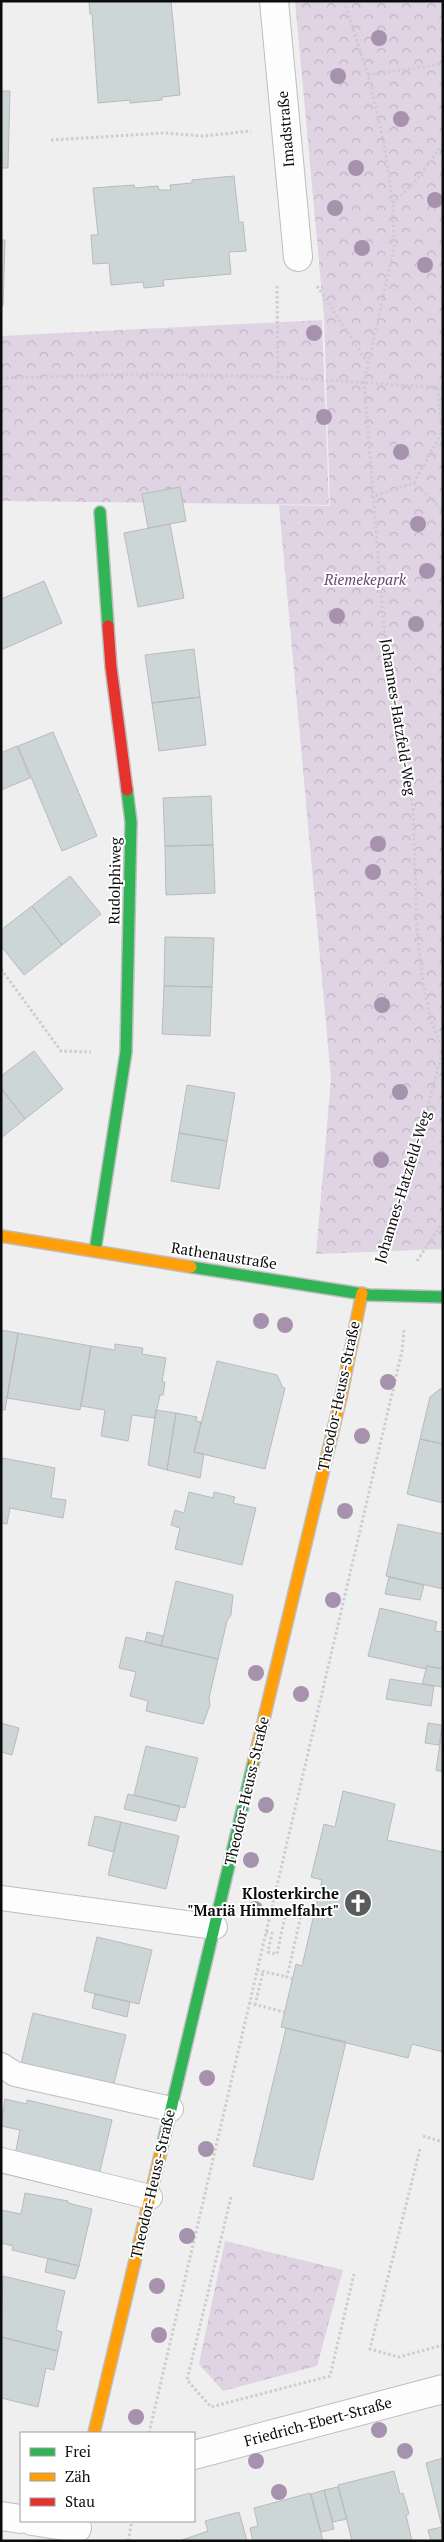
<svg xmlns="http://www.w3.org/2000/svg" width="444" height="2542" viewBox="0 0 444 2542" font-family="'PT Serif',serif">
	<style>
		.park { fill: url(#park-crowns) }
		.building { fill: #ccd6d6; stroke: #bababb }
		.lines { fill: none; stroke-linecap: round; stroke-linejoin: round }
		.lane-casing { stroke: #bfbebf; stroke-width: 26 }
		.street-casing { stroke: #bfbebf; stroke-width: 30 }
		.fast-casing { stroke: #bfbebf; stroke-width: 14 }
		.slow-casing { stroke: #bfbebf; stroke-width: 14 }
		.jam-casing { stroke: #bfbebf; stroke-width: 14 }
		.path { stroke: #cecdce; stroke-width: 3; stroke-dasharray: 2.5 2.5; stroke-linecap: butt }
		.lane { stroke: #fdfdfd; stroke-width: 24 }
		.street { stroke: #fdfdfd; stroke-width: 28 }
		.fast { stroke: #30b455; stroke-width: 11 }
		.slow { stroke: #ff9f0a; stroke-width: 11 }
		.jam { stroke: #e5322d; stroke-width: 11 }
		.tree { fill: #a692ad }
		.labels { text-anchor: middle; stroke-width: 4; stroke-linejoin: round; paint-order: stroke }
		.street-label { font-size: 15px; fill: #0d0c0d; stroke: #fff }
		.park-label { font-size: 15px; font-style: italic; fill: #6a4677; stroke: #fff }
		.poi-label { font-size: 15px; font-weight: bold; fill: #0d0c0d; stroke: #fff; text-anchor: end }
	</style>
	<defs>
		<pattern id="park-crowns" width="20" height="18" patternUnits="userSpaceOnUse" patternTransform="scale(1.25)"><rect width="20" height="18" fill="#e0d4e4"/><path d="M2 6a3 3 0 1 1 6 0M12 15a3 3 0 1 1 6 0" fill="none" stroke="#bfb5c2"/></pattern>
	</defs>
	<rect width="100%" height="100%" fill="#f0eff0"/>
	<path class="park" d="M295,1h148v1248l-127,5 15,-175 -52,-574 51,1 -6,-189z
		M322,320l7,185 -328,-4v-165z
		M225,2241l118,29 -26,96 -94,25 -24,-27z"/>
	<path class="building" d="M89,1h82l9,94 -18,2v3l-32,3v-3l-32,3 -6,-89h-2z
		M1,91h9l-2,77h-7z
		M234,176l5,46h4l3,29 -17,1 2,22 -68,6 1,6 -20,2 -1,-6 -32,3 -2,-22 -16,1 -2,-29h7l-5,-47 41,-3 1,3 23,-2 1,4h12l-1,-5 22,-2v-3z
		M1,240h4l-2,66h-2z
		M180,487l6,34 -38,7 -6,-34z
		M170,524l14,74 -46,9 -14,-74z
		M44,581l18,42 -61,27v-51z
		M194,649l6,48 -48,6 -7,-48z
		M200,697l6,48 -47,6 -7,-48z
		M53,732l44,104 -35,15 -44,-105z
		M17,746l13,32 -29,12v-37z
		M211,796l2,49 -48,1 -2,-48z
		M213,845l2,48 -49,2 -1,-49z
		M70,876l31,38 -39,31 -30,-39z
		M32,906l30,39 -38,30 -23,-29v-16z
		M165,937l49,1 -2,49 -48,-1z
		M164,986l48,1 -2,49 -48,-2z
		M34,1051l29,38 -38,30 -24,-31v-12z
		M187,1085l48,8 -8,48 -48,-8z
		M1,1088l24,31 -24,19z
		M179,1133l48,8 -8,48 -48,-8z
		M1,1330l17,3 -13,77h-4z
		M18,1333l73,13 -11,64 -73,-12z
		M115,1344l28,4 -1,6 24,4 -4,24h3l-2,13h-3l-5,23 -23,-3 -4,26 -27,-5 4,-26 -24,-4 10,-60 24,4z
		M217,1361l60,14 6,13h2l-20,81 -71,-17z
		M440,1389h3v55l-23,-5 10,-42z
		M156,1410l20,3 -9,57 -19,-5z
		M176,1413l21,4 -1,4 5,1 -7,30 10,2 -4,24 -33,-8z
		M420,1439l23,5v59l-36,-9z
		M3,1458l52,10 -4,30 15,2 -3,18 -53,-10 -3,16 -6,-1v-54z
		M189,1492l24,6 1,-6 21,5 -2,6 23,5 -14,57 -67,-16 5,-21 -9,-3 4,-15 9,3z
		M398,1524l45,10v55l-57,-13z
		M389,1577l35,8 -4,15 -35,-6z
		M176,1581l57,14 -2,20 -4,6 -9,38 -57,-13z
		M380,1608l57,14 -2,9 8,1v37l-16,-3 -1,3 -58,-13z
		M147,1632l16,4 -2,10 -16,-4z
		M126,1637l92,22 -9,39 1,7 -7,19 -57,-13 2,-10 -18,-5 6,-24 -17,-4z
		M427,1666l16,3v18l-21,-3z
		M390,1679l44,7 -3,20 -45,-7z
		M1,1723l18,5 -7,27 -11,-3z
		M428,1723l14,2 -3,20 -14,-2z
		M443,1724v48l-7,-2z
		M146,1746l52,12 -13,50 -51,-13z
		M343,1791l52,13 -8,36 56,12v200l-31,-8 -4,14 -127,-31 15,-63 6,2 20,-86 -11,-3 13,-53 11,3z
		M128,1794l52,12 -4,15 -52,-12z
		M95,1816l26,6 -7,30 -26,-7z
		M121,1822l58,14 -13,53 -58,-14z
		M97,1937l55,13 -13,54 -55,-13z
		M95,1994l35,8 -3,15 -35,-9z
		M33,2013l93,22 -13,52 -92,-23z
		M286,2028l60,14 -33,138 -60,-14z
		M5,2099l22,5v-4l85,20 -13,55 -84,-20 5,-25 -19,-4z
		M25,2193l43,8v2l24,6 -13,57 -67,-16 1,-4 -12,-3v-33l20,4z
		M48,2258l31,8 -4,13 -30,-7z
		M3,2276l62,15 -9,39 6,2 -4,19 -57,-14z
		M1,2337l57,14 -4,19 -8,-2 -8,39 -37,-9z
		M443,2458v69h-1l-16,-64z
		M394,2471l6,23 3,-1 6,21 -3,1 6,26h-60l-14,-56z
		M338,2487l9,32 -14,3 -9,-32z
		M324,2490l10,39 -13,3 -10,-38z
		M310,2493l13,48h-70l-3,-13 8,-2 -4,-18z
		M239,2512l8,29h-68l29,-10 -3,-10z
		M442,2527l1,14h-12l-3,-11z"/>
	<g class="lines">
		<g class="lane-casing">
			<path id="lane" d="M1,1898l214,29
				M1,2065l14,9 156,35
				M1,2160l149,37"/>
		</g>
		<g class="street-casing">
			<path id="street" d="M274,1l24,256
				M194,2455l249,-66
				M1,2516l20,3
				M32,2521l45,7"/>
		</g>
		<g class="fast-casing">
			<path id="fast" d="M100,512l8,114
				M95,1251l31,-199 5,-230 -4,-32
				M191,1267l178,28 74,2
				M162,2147l92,-387"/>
		</g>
		<g class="slow-casing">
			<path id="slow" d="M1,1236l190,31
				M254,1760l87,-363 21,-104
				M94,2433l68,-286"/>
		</g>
		<g class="jam-casing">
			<path id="jam" d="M108,626l3,41 16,123"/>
		</g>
		<path class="path" d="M344,1l24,74 16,68 9,60 1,45 -30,134 19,234 8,74 22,117 4,124 6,52 8,38 12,29
			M368,75l75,-11
			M51,140l114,-7 38,3 48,-5
			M393,203l25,-25 25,-34
			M277,286l1,91
			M317,286l50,76
			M1,378l140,-4 137,3 165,11
			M414,483l29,27
			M371,497l43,-14 28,-51 -4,-45
			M1,969l60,82 30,1
			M381,1261l25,-76 37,-135
			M417,1261l26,-39
			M266,1932l6,1 -4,19 9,2 9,-42 15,3 -14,62 6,2
			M257,1970l30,7
			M249,2003l35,9
			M255,2005l8,-33
			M423,2136l20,6
			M420,2149l-50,200 29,8 44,-12
			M231,2197l-44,183 24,27 119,-31 24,-102
			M149,2433l253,-1082 2,-21
			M128,2541l4,-20"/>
		<use href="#lane" class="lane"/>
		<use href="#street" class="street"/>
		<use href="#fast" class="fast"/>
		<use href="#slow" class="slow"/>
		<use href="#jam" class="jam"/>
	</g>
	<g class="tree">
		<circle cx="379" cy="38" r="8"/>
		<circle cx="338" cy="76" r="8"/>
		<circle cx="401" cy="119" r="8"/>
		<circle cx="356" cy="168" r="8"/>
		<circle cx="435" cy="200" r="8"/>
		<circle cx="335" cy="208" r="8"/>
		<circle cx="362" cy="248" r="8"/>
		<circle cx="425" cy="265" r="8"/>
		<circle cx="314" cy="333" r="8"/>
		<circle cx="324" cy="417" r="8"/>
		<circle cx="401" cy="452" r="8"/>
		<circle cx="418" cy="524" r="8"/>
		<circle cx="427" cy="571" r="8"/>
		<circle cx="337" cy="616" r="8"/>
		<circle cx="416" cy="624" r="8"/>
		<circle cx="378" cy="844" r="8"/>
		<circle cx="373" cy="872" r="8"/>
		<circle cx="382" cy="1005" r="8"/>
		<circle cx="400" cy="1092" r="8"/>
		<circle cx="381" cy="1160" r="8"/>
		<circle cx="261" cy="1321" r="8"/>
		<circle cx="285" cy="1325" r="8"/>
		<circle cx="388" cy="1382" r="8"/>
		<circle cx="362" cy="1436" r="8"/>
		<circle cx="345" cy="1511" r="8"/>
		<circle cx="333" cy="1600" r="8"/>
		<circle cx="256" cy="1673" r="8"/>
		<circle cx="301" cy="1694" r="8"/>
		<circle cx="266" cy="1805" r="8"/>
		<circle cx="251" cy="1860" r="8"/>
		<circle cx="255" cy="1909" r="8"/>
		<circle cx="207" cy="2078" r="8"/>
		<circle cx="206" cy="2149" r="8"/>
		<circle cx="187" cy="2236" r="8"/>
		<circle cx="157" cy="2286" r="8"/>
		<circle cx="159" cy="2335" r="8"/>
		<circle cx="136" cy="2417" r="8"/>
		<circle cx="379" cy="2430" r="8"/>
		<circle cx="405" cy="2451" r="8"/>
		<circle cx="256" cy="2461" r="8"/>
		<circle cx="279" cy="2492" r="8"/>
	</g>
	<defs>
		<g id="church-disc" transform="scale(1.4375)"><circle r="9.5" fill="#5c5b5c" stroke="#fff"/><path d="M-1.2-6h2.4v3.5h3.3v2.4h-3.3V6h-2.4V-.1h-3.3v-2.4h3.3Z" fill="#fff"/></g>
	</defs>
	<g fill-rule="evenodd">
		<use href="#church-disc" x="358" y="1903"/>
	</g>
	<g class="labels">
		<g class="street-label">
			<text transform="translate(286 129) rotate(-95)" y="5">Imadstraße</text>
			<text transform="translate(398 717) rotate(81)" y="5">Johannes-Hatzfeld-Weg</text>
			<text transform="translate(115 881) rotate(-89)" y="5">Rudolphiweg</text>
			<text transform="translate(403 1187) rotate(-73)" y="5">Johannes-Hatzfeld-Weg</text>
			<text transform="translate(224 1256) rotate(9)" y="5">Rathenaustraße</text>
			<text transform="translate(339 1396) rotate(-78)" y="5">Theodor-Heuss-Straße</text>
			<text transform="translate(247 1791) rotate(-77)" y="5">Theodor-Heuss-Straße</text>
			<text transform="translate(153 2184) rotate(-77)" y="5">Theodor-Heuss-Straße</text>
			<text transform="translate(318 2422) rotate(-15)" y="5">Friedrich-Ebert-Straße</text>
		</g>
		<g class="park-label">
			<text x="365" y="585">Riemekepark</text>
		</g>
		<g class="poi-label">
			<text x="339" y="1899">Klosterkirche<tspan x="339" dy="17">"Mariä Himmelfahrt"</tspan></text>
		</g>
	</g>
	<rect width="444" height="2542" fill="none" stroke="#0d0c0d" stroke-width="5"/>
	<rect x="20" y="2432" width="175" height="90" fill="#ffffff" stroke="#9e9e9e"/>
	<rect x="30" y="2448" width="25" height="8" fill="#30b455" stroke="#9e9e9e"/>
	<text x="65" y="2457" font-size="15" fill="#0d0c0d">Frei</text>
	<rect x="30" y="2473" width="25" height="8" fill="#ff9f0a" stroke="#9e9e9e"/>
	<text x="65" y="2482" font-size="15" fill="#0d0c0d">Zäh</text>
	<rect x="30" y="2498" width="25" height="8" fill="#e5322d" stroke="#9e9e9e"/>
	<text x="65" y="2507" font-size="15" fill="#0d0c0d">Stau</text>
</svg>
